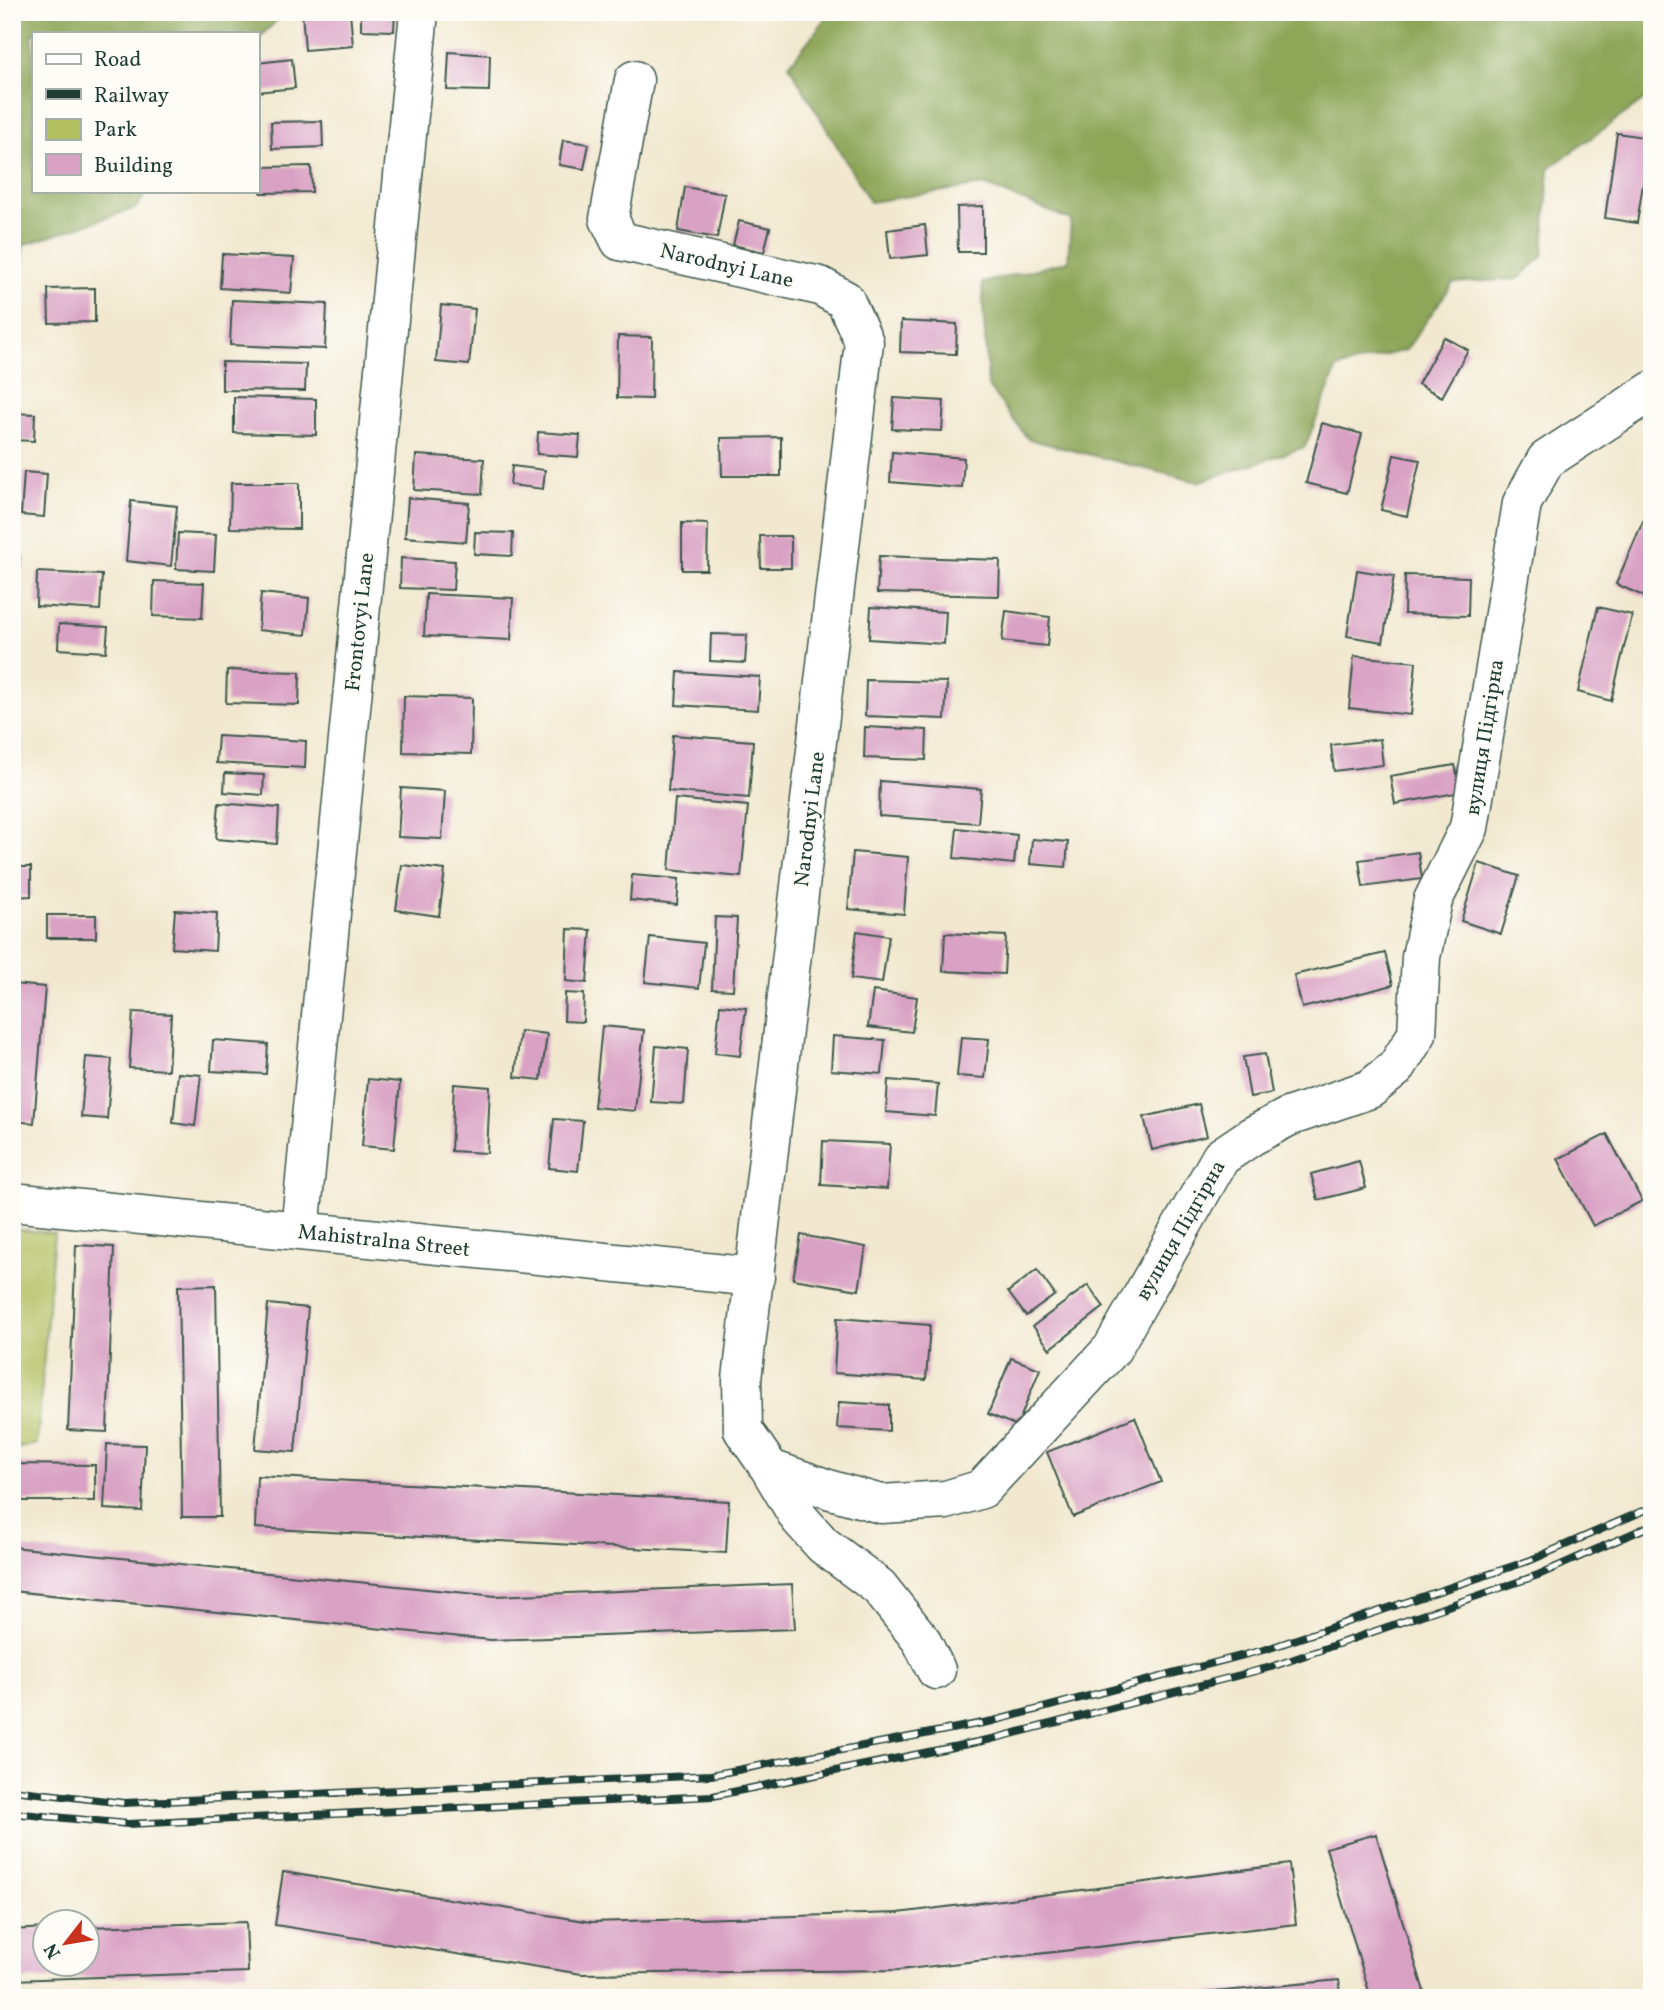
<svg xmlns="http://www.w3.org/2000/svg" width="1664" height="2010" viewBox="0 0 1664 2010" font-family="Vollkorn,serif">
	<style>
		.green { fill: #b2c062; stroke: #687e4b; stroke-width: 2 }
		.forest { fill: #8da658; stroke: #567246; stroke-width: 2 }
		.building { fill: #d9a2c4 }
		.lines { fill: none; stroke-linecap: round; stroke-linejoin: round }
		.minor-casing { stroke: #3e574b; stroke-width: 41 }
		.minor { stroke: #fff; stroke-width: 38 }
		.rail-casing { stroke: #1f3d34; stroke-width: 8 }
		.rail { stroke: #fdfcf7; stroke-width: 5; stroke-dasharray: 16; stroke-linecap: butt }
		.labels { text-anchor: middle; stroke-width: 5; stroke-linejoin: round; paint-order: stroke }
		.street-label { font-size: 21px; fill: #1f3d34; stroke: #fdfcf7 }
	</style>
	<rect width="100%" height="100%" fill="#fdfcf7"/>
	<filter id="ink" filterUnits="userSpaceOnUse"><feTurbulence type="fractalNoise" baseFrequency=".0143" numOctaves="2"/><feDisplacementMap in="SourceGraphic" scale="14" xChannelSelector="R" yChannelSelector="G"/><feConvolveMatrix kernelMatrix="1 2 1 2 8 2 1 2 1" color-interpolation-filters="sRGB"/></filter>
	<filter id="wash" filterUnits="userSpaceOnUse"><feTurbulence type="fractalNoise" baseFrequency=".00686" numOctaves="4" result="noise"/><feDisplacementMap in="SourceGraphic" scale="28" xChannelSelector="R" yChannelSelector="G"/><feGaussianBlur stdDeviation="1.57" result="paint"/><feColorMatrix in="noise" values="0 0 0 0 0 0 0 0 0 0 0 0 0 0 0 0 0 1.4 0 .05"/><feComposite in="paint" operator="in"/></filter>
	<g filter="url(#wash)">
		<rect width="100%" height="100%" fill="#f1e8cf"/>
		<path class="green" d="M12,1229l42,4 -17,211 -25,6z"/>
		<path class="forest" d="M12,12h273l-28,28v-7h-224v158h115l-12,17 -113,37 -4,77 -7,7z
			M825,12h827v93l-8,-5 -95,68 -6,88 -25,23 -65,4 -47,67 -69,18 -32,79 -107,35 -170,-43 -40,-53 -6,-103 86,-22 3,-41 -87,-35 -114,17 -81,-137 35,-44z"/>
		<g id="blocks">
			<path class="building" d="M302,12h48l3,34 -48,4z
				M361,12h34l-1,19 -33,-1z
				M449,52l41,3 -1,36 -42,-1z
				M292,59l3,29 -38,4v-29z
				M322,121l1,26 -51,2 -1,-27z
				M1617,133l33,5 -13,85 -32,-5z
				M563,140l26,4 -5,25 -25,-4z
				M311,166l1,26 -51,1 -1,-26z
				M685,187l40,7 -8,44 -39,-7z
				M983,206v46h-25l-1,-45z
				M739,221l31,7 -6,24 -31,-7z
				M925,225l3,30 -38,4 -3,-29z
				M222,254l72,4 -3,35 -71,-5z
				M95,288v34l-46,1 -1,-34z
				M232,300l95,4 -2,45 -95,-4z
				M441,305l34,4 -6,56 -33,-3z
				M901,321l56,3 -1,30 -56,-2z
				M618,336l34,1 -1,62 -34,-1z
				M1444,337l24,13 -26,47 -24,-13z
				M222,362l84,2 -1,27 -83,-1z
				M234,397l82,2v36l-82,-2z
				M894,398l50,3 -2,30 -50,-2z
				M12,413l23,1 -1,27 -22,-1z
				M1322,423l40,11 -15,59 -41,-10z
				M538,432l42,3 -2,22 -41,-3z
				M781,437v39h-59l-1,-38z
				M892,452l72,6 -2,30 -72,-6z
				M416,455l68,4 -2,35 -68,-4z
				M1394,455l26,5 -13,56 -26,-6z
				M512,466l33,4 -2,19 -33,-4z
				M24,472l23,2 -3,43 -23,-2z
				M231,483h68v46l-69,-1z
				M408,498l61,5 -3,39 -61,-5z
				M131,501l46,5 -6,60 -45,-5z
				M1643,521l9,4v75l-36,-16z
				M682,523l26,1 -1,46h-25z
				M475,532l38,1 -1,23 -38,-2z
				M178,533l38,2 -2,36 -38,-2z
				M760,536h31v32h-30z
				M12,556h8l-3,48h-5z
				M879,556l121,4 -1,36 -122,-3z
				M401,558l54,3 -2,29 -53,-2z
				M1357,570l37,6 -11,66 -36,-6z
				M37,572l65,3 -2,35 -64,-4z
				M1405,575l64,2 -1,39 -64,-2z
				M154,581l50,2 -2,35 -49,-2z
				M261,593l48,5 -3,37 -48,-5z
				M426,594l87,4 -2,42 -87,-4z
				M871,607l75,5 -2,32 -75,-5z
				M1598,607l34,8 -21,86 -33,-9z
				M1006,611l44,6 -3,29 -45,-5z
				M59,624l49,3 -2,25 -48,-3z
				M711,634l36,1 -2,28 -35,-2z
				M1354,656l62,6 -5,53 -62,-7z
				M227,670l73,2 -1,33 -73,-2z
				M678,672l82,5 -2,33 -82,-5z
				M866,680l81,2 -2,37 -80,-3z
				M404,696l68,2 -1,56 -68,-2z
				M865,727l62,3 -1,30 -62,-2z
				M673,735l80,6 -4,57 -81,-7z
				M218,736l88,5 -1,27 -89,-5z
				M1380,739l3,26 -49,6 -3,-26z
				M1455,765l6,27 -66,12 -5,-28z
				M225,773l39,2 -1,20 -39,-3z
				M880,781l101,8 -3,34 -99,-7z
				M401,788l44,3 -3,48 -44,-2z
				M675,799l73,7 -7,71 -72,-7z
				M219,803l60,5 -2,36 -61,-5z
				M957,828l60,7 -3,29 -60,-6z
				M1032,839l36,3 -2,25 -36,-3z
				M853,852l55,5 -4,57 -56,-5z
				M1418,852l4,27 -59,8 -4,-27z
				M1479,863l40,13 -18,58 -40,-13z
				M402,865l43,5 -6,46 -43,-6z
				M12,867h19v29l-19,1z
				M632,875l47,4 -2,26 -47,-5z
				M175,910l42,3 -2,38 -43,-3z
				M47,915h49v23h-49z
				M715,917l22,1 -4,72 -21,-1z
				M568,929l23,1 -4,53 -21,-2z
				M857,931l32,5 -7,47 -31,-4z
				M945,933l61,3 -2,38 -61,-3z
				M650,937l54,6 -5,45 -54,-6z
				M1385,953l8,32 -91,23 -8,-33z
				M12,984l33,3 -11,136 -22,-2z
				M873,991l44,6 -5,35 -44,-5z
				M565,993l19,1 -1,28 -19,-1z
				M720,1005l26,3 -6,48 -25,-3z
				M133,1012l38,2 -3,56 -39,-2z
				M602,1026l42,4 -9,81 -41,-4z
				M520,1031l27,3 -6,46 -26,-3z
				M833,1036l52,4 -3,34 -51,-4z
				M961,1037l28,2 -4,39 -28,-2z
				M213,1040l55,4 -2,30 -55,-3z
				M656,1046l32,3 -4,55 -33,-2z
				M1265,1054l7,39 -22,4 -7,-40z
				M86,1057l26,2 -5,60 -26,-2z
				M178,1073l23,2 -6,51 -22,-3z
				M368,1079l32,3 -6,67 -32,-3z
				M888,1080l50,4 -3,32 -49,-4z
				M454,1084l36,3 -3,66 -36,-2z
				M1199,1104l8,32 -55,14 -8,-33z
				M554,1119l29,2 -5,50 -29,-3z
				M1607,1134l35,67 -49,25 -35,-67z
				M823,1141l67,3 -3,45 -66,-4z
				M1359,1161l7,27 -48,12 -7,-26z
				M801,1235l65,12 -7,43 -66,-11z
				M76,1245l38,2 -7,185 -39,-2z
				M1037,1270l18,25 -29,21 -18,-24z
				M216,1285l4,232h-38l-4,-231z
				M1088,1285l16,22 -54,42 -17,-23z
				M268,1304l40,4 -13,144 -40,-3z
				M837,1318l93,7 -4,55 -92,-7z
				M1011,1358l29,11 -23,57 -29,-12z
				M839,1402l50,3v26l-52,-3z
				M1135,1417l26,65 -88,35 -26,-65z
				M107,1444l38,1 -3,66 -38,-2z
				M12,1464l83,1v36h-83z
				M257,1476l472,25 -3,52 -471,-25z
				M12,1547l484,49 296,-12 3,45 -304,11 -479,-49z
				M1376,1834l50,164h-55l-45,-150z
				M1289,1864l7,60 -397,46 -317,4 -307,-49 8,-53 308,50 307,-9z
				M246,1922l2,50 -236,8v-50l34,-2v37h42v-38z
				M1339,1980l2,18h-169v-2z"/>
		</g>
	</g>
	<g filter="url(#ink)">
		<use href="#blocks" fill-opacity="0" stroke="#3e574b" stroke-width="2"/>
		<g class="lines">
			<g class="minor-casing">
				<path id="minor" d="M634,80l-25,139 11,22 200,45 25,14 19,42 -122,1037 1,51 27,39 29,49 24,27 56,42 42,53 15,30
					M12,1202l743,75
					M300,1231l119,-1219
					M770,1469l61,21 50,14 65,-4 36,-11 130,-140 109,-192 31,-21 36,-19 82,-28 26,-21 21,-34 4,-77 12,-57 36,-72 53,-325 24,-43 106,-69"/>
			</g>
			<use href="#minor" class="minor"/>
			<g class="rail-casing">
				<path id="rail" d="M12,1790l112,13 587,-28 282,-54 274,-72 264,-89 121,-53
					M12,1813l116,11 585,-28 279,-57 279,-72 267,-92 114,-50"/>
			</g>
			<use href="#rail" class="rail"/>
		</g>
	</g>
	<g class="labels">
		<g class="street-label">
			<text transform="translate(727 265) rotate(13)" y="7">Narodnyi Lane</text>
			<text transform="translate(359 622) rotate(-84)" y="7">Frontovyi Lane</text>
			<text transform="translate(1484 737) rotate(-81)" y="7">вулиця Підгірна</text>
			<text transform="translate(809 819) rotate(-83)" y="7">Narodnyi Lane</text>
			<text transform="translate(1180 1230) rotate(-60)" y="7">вулиця Підгірна</text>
			<text transform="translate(384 1240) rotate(6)" y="7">Mahistralna Street</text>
		</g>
	</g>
	<rect width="1664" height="2010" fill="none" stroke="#fdfcf7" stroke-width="42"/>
	<rect x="32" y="32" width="228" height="161" fill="#fdfcf7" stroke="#a4b0a9" stroke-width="2"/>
	<rect x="46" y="54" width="35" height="10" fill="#ffffff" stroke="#a4b0a9" stroke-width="2"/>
	<text x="94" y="66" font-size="21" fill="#1f3d34">Road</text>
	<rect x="46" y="89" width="35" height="10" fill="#1f3d34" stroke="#a4b0a9" stroke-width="2"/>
	<text x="94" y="102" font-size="21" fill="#1f3d34">Railway</text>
	<rect x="46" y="119" width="35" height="21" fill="#b2c062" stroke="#a4b0a9" stroke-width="2"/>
	<text x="94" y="136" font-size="21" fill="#1f3d34">Park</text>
	<rect x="46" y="154" width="35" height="21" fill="#d9a2c4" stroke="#a4b0a9" stroke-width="2"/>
	<text x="94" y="172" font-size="21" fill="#1f3d34">Building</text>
	<g transform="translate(66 1943) rotate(239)"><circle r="33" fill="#fdfcf7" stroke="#a4b0a9" stroke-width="2"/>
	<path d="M0-5L12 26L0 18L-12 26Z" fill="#c8321e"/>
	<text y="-10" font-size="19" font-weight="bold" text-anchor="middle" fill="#1f3d34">N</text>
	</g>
</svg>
